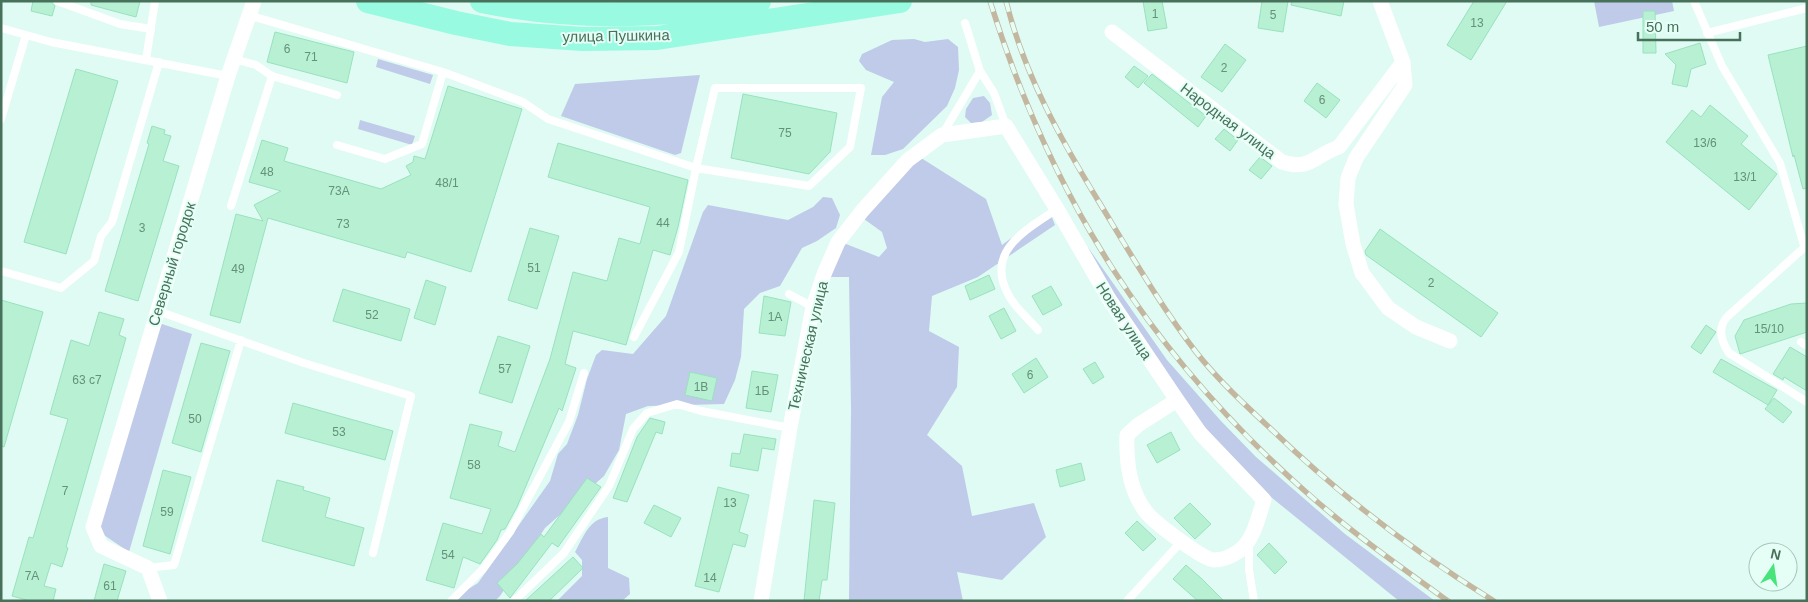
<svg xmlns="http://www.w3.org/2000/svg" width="1808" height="602" viewBox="0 0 1808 602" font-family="Helvetica,sans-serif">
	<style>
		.green { fill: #bfcbe8 }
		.building { fill: #b8f0d4; stroke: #98e2bd }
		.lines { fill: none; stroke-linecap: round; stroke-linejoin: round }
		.service { stroke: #fff; stroke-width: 8 }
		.minor { stroke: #fff; stroke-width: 15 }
		.primary { stroke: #98fae0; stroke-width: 24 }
		.rail-casing { stroke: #c3b7a0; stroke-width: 5.5 }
		.rail { stroke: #e5fff7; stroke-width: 4; stroke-dasharray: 11; stroke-linecap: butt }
		.labels { text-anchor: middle; stroke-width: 4; stroke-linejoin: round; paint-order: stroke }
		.number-label { font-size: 12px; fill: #649179 }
		.street-label { font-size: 15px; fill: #48715b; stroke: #e5fff7 }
	</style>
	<rect width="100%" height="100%" fill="#dffbf4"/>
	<path class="green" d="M1594,1h78l2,10 -75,16z
		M914,39l11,3 23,-3 10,8 1,23 -4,18 -8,18 -44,43 -18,6h-14l11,-58 12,-15 -28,-12 -7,-9 3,-7 30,-14z
		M378,59l55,16 -3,9 -54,-17z
		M700,75l-19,78 -6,2 -114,-39 14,-32z
		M984,96l6,7 2,12 -10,7 -11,1 -6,-6 1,-8 7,-11z
		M360,120l55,16 -3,9 -54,-16z
		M918,156l68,43 16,46 47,-35 6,15 -77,52 -46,19 -3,35 30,16 -2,40 -30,48 35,31 10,50 62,-13 12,34 -44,43 -45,-8 6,29h-114l2,-191 -2,-133h-18l10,-35 38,15 8,-9 -5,-16 -18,-13z
		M823,197l9,1 8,17 -4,13 -19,13 -15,7 -22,38 -20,7 -16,16 -3,48 -6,23 -11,24 -76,2 -22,8 -7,36 -15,26 -59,52 -45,68 -5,5h-46l29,-18 72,-102 8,-27 9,-10 11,-29 9,-36 9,-24 6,-5 31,4 33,-38 37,-104 5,-7 80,15 25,-13z
		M1087,246l80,114 54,61 35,36 89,77 90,67h-36l-144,-117 -33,-36 -41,-50 -53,-77z
		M162,324l30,10 -63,218 -28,-19 -2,-12 60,-195z
		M608,517v51l21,10 1,16 -8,7h-65l25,-25v-16l-7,-8c9,-16 14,-33 33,-35z"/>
	<path class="building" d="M33,1h18l4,5 -3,10 -21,-5z
		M91,1h49l-4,16 -45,-12z
		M1143,1h19l5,27 -19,3z
		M1262,1h26l-5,31 -25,-4z
		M1292,1h52l-3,15 -50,-11z
		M1474,1h33l-36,59 -24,-15z
		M1643,11h12l1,42h-13z
		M275,32l79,20 -7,31 -80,-21z
		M1700,43l6,21 -15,5 -4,18 -15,-3 4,-19 -11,-11z
		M1225,44l21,16 -24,32 -21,-15z
		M1807,46v142l-4,1 -9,-34 -1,2 -25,-102z
		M1134,66l14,10 -10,12 -13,-11z
		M76,69l42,12 -52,173 -42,-12z
		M1152,74l54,42 -8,11 -54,-44z
		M1317,83l23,17 -14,18 -22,-17z
		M448,86l74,23 -51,163 -64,-20 -2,6 -137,-40 -28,105 -30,-8 26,-101 27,7 -9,-16 27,-14 -32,-9 13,-42 26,8 -4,13 97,28 30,-14 -5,-9 7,-4 1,-6 11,3z
		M743,94l94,19 -7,39 -21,22 -78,-16z
		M1710,105l38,31 -7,8 36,30 -28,36 -83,-68 26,-32 9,7z
		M152,126l13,4 -1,4 7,2 -8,25 16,5 -41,135 -33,-10 44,-147 -2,-1z
		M1224,129l14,11 -8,11 -15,-12z
		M558,143l130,37 -10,47 -8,28 -17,-5 -27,95 -53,-14 -8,33 11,4 -14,43 -3,-3 -42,99 -12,22 -4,1 -4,10 -17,24 -17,-7 -9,31 -28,-8 17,-57 39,11 9,-25 -41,-11 20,-74 32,8 -4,14 17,6 35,-93 23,-87 34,9 12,-43 21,6 10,-37 -102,-30z
		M1260,157l12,9 -11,13 -12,-9z
		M530,228l29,8 -22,73 -29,-9z
		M1380,229l118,84 -17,24 -115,-82 -1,-4z
		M989,275l6,14 -25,11 -5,-14z
		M426,280l20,7 -11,38 -21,-7z
		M1051,286l11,19 -19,10 -11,-19z
		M343,289l67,20 -9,32 -68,-20z
		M764,296l27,6 -6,34 -26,-3z
		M1,300l42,12 -39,135 -3,-1z
		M1807,303v29l-67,22 -5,-18 9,-16 47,-16z
		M1004,308l12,23 -15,8 -12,-23z
		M99,312l25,7 -5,16 7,3 -60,209 2,1 -6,19 -11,-4 -7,23 12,3 -3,12h-23l-18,-5 17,-59 4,1 35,-119 -18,-5 21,-74 18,6z
		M1706,325l10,7 -15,22 -10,-7z
		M498,336l32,10 -18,57 -33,-10z
		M201,343l29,8 -29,101 -29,-9z
		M1790,347l17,10v34l-23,-14 -1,3 -10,-6z
		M1036,358l12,19 -24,16 -12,-19z
		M1721,359l56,31 -9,15 -55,-33z
		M1095,362l9,15 -11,7 -10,-15z
		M752,371l26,4 -7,37 -25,-4z
		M690,372l27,6 -5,23 -27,-6z
		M1774,398l18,14 -9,11 -18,-14z
		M293,403l100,28 -8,29 -100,-27z
		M650,418l15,4 -3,12 -6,-2 -29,70 -14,-4 24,-61z
		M1171,432l9,18 -23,13 -10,-18z
		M744,434l32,5 -2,11 -12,-2 -4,23 -28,-5 2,-13 8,1z
		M1081,463l4,17 -25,7 -4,-17z
		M163,470l28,7 -21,77 -27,-8z
		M587,478l14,9 -43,60 -6,-4 -42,55 -13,-15 20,-19 24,-30 3,3z
		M277,480l27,7 -1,3 27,8 -5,19 39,11 -10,38 -92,-25z
		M718,487l31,8 -10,37 9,3 -3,12 -12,-3 -14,48 -24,-6z
		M814,500l21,3 -8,77h-5l-3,21h-15z
		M1190,503l21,21 -16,15 -21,-21z
		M654,505l27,13 -10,19 -27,-14z
		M1137,521l19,18 -13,12 -18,-18z
		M1269,543l18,19 -12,12 -18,-19z
		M573,557l10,11 -34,33h-24z
		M104,564l22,7 -9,30h-23z
		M1186,565l16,14 22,22h-26l-25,-22z"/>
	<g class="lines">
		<path class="service" d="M57,1l63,23 31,5
			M1694,1l28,65 58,97 24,83
			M248,15l195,57 80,30 25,17 148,49 19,-80h146l-11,59 -41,39 -113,-18 -17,84 -45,85
			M965,23l15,48 14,22 12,33
			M1,28l50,14 177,34
			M1707,33l100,-25
			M146,60l9,-59
			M272,76l65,19
			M1,119l25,-84
			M942,135l38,-64
			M337,145l48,14 37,-15 21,-72
			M231,206l41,-130 -16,-11 -23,-6
			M1807,245l-79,71c-11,11 -7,25 1,37l78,49
			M1,271l60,17 33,-27 7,-25 11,-14 47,-160
			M789,294l24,13
			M158,311l146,52 107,33 -38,157
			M1038,330c-9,-11 -24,-23 -30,-36 -23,-43 18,-64 49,-85
			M1801,342l6,4
			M1249,542v28l5,31
			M148,568l26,-3 67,-225
			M451,601l32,-32 27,-37 59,-110 15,-49
			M514,601l50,-48 45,-67 24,-57 14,-16 30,-9 24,7 89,17
			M1127,601l54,-59"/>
		<path class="minor" d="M1380,1l23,61 2,23 -49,73 -8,20 -2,26 7,40 9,29 26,35 28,19 34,14
			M1112,32l170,130c28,9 31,-6 57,-15l64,-85
			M160,601l-12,-33 -47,-22 -8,-19 135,-451 26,-75
			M761,601l29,-173 23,-121 11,-33 14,-32 24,-31 46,-51 34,-25 64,-9 51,83 52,90 68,101 23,33 64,67c-6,17 -10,40 -25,51 -7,5 -17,9 -25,9 -11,0 -60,-38 -68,-48 -17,-22 -20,-51 -19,-77l11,-10 39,-25"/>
		<path class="primary" d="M368,1l88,22 54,11 73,5 74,-1 243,-37
			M482,1c91,19 186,16 277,0"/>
		<g class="rail-casing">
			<path id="rail" d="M990,1c61,197 162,355 316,491 45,40 93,74 142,109
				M1006,1c18,73 54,137 93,201 31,51 61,103 97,150 22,28 49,53 75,77 68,66 142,122 223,172"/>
		</g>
		<use href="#rail" class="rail"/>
	</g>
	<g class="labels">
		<g class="number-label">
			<text x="1155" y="18">1</text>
			<text x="1273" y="19">5</text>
			<text x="1477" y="27">13</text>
			<text x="287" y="53">6</text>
			<text x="311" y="61">71</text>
			<text x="1224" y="72">2</text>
			<text x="1322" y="104">6</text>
			<text x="785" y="137">75</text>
			<text x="1705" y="147">13/6</text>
			<text x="267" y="176">48</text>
			<text x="1745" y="181">13/1</text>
			<text x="447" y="187">48/1</text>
			<text x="339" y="195">73А</text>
			<text x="663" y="227">44</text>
			<text x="343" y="228">73</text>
			<text x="142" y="232">3</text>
			<text x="534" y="272">51</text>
			<text x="238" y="273">49</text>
			<text x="1431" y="287">2</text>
			<text x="372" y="319">52</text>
			<text x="775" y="321">1А</text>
			<text x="1769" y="333">15/10</text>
			<text x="505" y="373">57</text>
			<text x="1030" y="379">6</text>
			<text x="87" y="384">63 с7</text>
			<text x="701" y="391">1В</text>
			<text x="762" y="395">1Б</text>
			<text x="195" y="423">50</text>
			<text x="339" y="436">53</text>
			<text x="474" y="469">58</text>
			<text x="65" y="495">7</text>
			<text x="730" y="507">13</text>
			<text x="167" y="516">59</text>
			<text x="448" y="559">54</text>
			<text x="32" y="580">7А</text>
			<text x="710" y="582">14</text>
			<text x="110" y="590">61</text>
		</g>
		<g class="street-label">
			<text transform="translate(616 36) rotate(-1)" y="5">улица Пушкина</text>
			<text transform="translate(1228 121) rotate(37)" y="5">Народная улица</text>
			<text transform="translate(172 264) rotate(-73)" y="5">Северный городок</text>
			<text transform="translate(1124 321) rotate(57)" y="5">Новая улица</text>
			<text transform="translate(808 346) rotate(-77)" y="5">Техническая улица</text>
		</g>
	</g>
	<rect width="1808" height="602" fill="none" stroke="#48715b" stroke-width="5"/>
	<g transform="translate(1773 567) rotate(13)"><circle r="24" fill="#e5fff7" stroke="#a6c6b9"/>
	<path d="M0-4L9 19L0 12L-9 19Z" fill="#46e47a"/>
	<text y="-8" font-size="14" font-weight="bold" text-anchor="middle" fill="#48715b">N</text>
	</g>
	<path d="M1638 32v8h102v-8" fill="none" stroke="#48715b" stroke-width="2.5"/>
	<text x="1646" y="32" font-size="15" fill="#48715b" stroke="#e5fff7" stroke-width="4" paint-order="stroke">50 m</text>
</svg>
